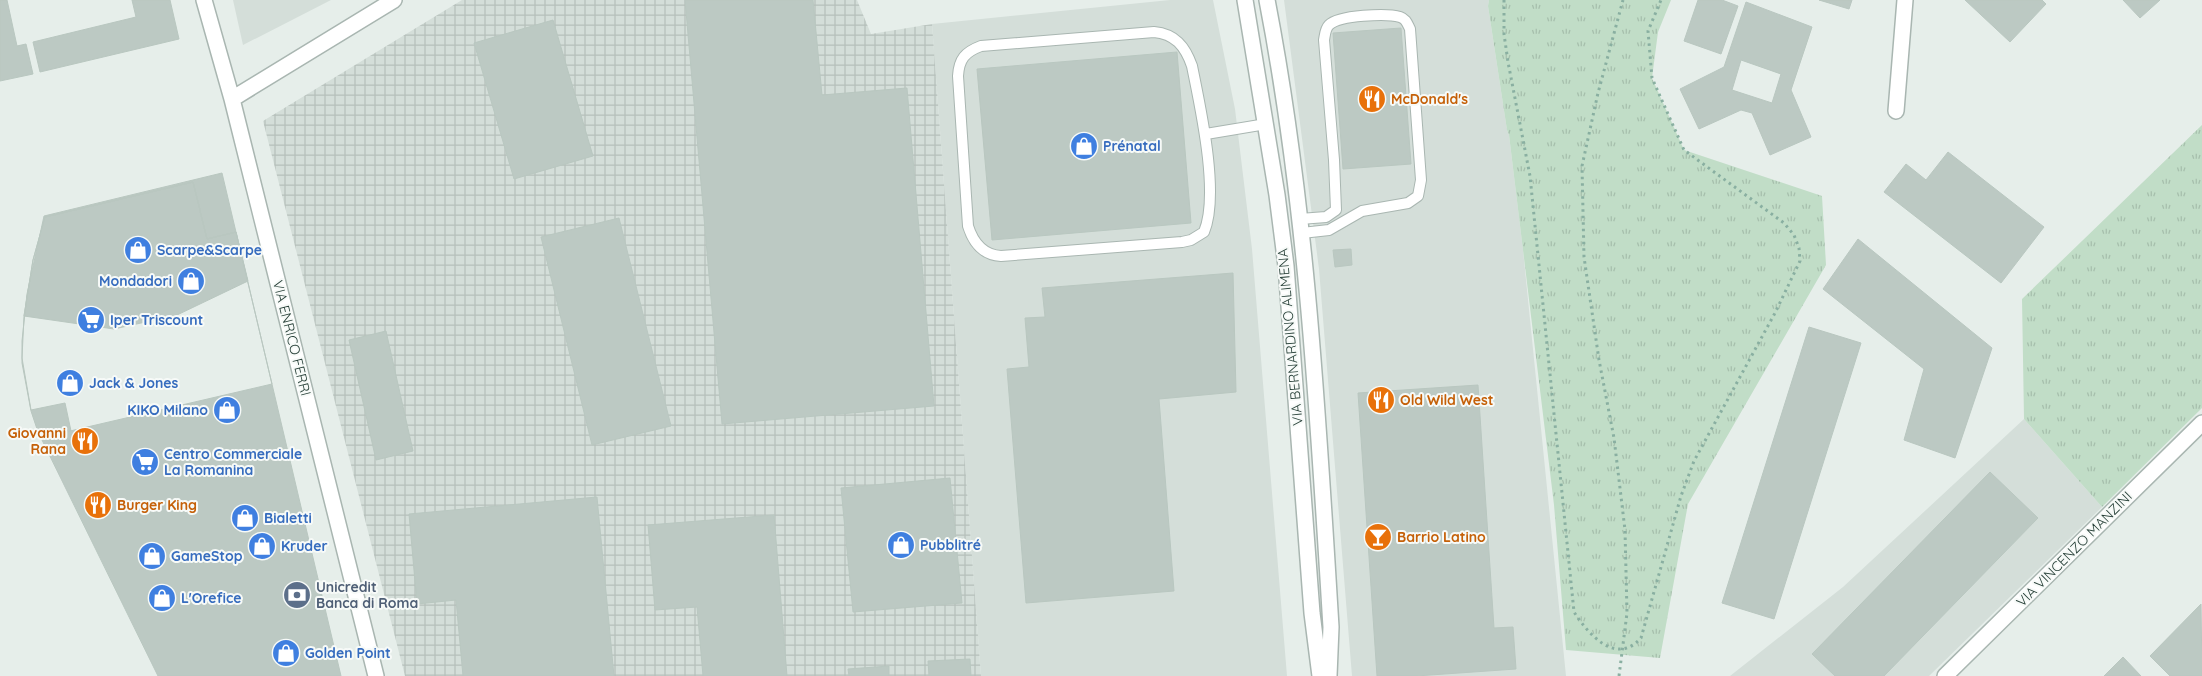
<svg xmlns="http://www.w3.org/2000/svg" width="2202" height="676" viewBox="0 0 2202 676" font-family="Quicksand,sans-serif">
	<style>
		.built { fill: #d4ded9 }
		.industrial { fill: url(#industrial-grid) }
		.grass { fill: url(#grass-tufts) }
		.building { fill: #bcc9c3; stroke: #b9c7c0; fill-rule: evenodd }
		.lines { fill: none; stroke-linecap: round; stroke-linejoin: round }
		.service-casing { stroke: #a9b6b1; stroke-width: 12 }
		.minor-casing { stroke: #a9b6b1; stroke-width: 18 }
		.tertiary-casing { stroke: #a9b6b1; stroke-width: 18 }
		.path { stroke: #89afa1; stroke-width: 3; stroke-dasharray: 2.5 4; stroke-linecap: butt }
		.service { stroke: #fff; stroke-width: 10 }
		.minor { stroke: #fff; stroke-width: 15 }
		.tertiary { stroke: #fff; stroke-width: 15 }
		.labels { text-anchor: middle; stroke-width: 4; stroke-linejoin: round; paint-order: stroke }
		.food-label { font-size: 14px; font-weight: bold; fill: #c56008; stroke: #f7faf8; text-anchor: start }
		.shop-label { font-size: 14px; font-weight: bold; fill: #366cbe; stroke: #f7faf8; text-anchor: start }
		.street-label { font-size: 14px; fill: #263f37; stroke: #f7faf8 }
		.service-label { font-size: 14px; font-weight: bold; fill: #4e5e75; stroke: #f7faf8; text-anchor: start }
	</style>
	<defs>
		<pattern id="industrial-grid" width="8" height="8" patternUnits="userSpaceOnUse" patternTransform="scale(1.25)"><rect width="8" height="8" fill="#d4ded9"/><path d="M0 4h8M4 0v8" fill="none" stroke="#b6c0bb"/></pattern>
		<pattern id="grass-tufts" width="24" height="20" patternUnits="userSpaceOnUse" patternTransform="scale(1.25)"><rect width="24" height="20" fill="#c1ddc7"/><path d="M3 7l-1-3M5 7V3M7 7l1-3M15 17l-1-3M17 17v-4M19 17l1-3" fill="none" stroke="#a6bfac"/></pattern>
	</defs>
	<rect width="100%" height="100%" fill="#e6eeea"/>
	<path class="built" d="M233,0h98l-88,45z
		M1170,0h43l22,109 17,140 35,427h-306l-49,-652z
		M1284,0h205l-1,6 19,124 2,5 14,115 43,426h-214l-33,-407z
		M2024,419l78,88 -173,169h-199l113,-89z"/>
	<path class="industrial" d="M462,0h395l14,34 61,-10 49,652h-576l-142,-555z"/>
	<path class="grass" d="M1489,0h182l-13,32 -6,46 32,72 138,46 4,69 -138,239 -28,154 -94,-8 -12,-145 -45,-370 -2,-5 -19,-124z
		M2202,125v283l-100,99 -78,-88 -2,-120z"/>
	<path class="building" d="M0,0h7l10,46 9,-2 7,30 -33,7z
		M132,0h38l9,39 -139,33 -7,-30 103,-25z
		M685,0h128l9,95 85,-7 27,318 -212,18z
		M1698,0h24l16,6 -17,48 -37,-13z
		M1819,0h33l-3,9z
		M1965,0h77l4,4 -36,38z
		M2123,0h37l-20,18z
		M1746,2l66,25 -21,63 20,47 -41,18 -18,-42 -11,-3 -42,19 -19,-40 44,-22zM1741,60l40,14 -9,29 -40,-13z
		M553,20l40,136 -79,23 -40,-136z
		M1401,28l10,136 -68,5 -10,-136z
		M1177,52l14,171 -199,17 -15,-171z
		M1948,152l96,75 -43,56 -117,-91 22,-28 20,16z
		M222,173l50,211 -232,54 -9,-27 -9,-48v-22l5,-47 17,-78z
		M193,182l14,57 29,-7 105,444h-183l-117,-238 30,-7 -6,-28 -34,7 -9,-52 2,-42 9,-56 12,-43z
		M193,182l14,57 29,-7 12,49 -71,34 -63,14 -90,-13 9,-56 12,-43z
		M619,218l52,208 -79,19 -51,-208z
		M1858,239l134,109 -37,110 -51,-18 20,-71 -101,-80z
		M1351,249l1,16 -17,2 -2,-17z
		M1233,273l3,119 -77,7 15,192 -148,12 -19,-234 22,-2 -4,-49 20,-1 -3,-29z
		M1809,327l52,16 -87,276 -52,-16z
		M386,331l27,120 -37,9 -27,-120z
		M1478,385l16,243 19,-1 3,42 -100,7h-39l-19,-283z
		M1990,472l48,46 -154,158h-49l-23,-22z
		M950,478l12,125 -109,9 -12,-124z
		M597,497l17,179h-151l-7,-76 -39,4 -8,-90z
		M774,515l13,161h-84l-6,-69 -42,3 -7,-85z
		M2201,604l1,72h-32l-20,-20z
		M2123,657l18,19h-37z
		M970,659l1,17h-42l-1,-15z
		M889,666v10h-40l-1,-7z"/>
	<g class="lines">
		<g class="service-casing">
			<path id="service" d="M1154,32c21,2 31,14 38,34 8,40 28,128 12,166l-13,8 -9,2 -181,14c-18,-1 -28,-14 -33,-30l-10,-150c1,-17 7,-24 23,-30z
				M1206,134l60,-10
				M1300,219l26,-2 10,-7 -2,-50 -10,-120c1,-5 1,-11 5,-15 10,-10 58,-12 71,-8 6,2 7,6 10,12l11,151 -3,16 -10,7 -46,8 -33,19 -27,3"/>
		</g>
		<g class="minor-casing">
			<path id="minor" d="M204,0l28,99 144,577
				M232,99l162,-99
				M1896,111l9,-111
				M1945,676l257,-253"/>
		</g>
		<g class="tertiary-casing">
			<path id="tertiary" d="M1245,0l32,195 9,71 26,347 8,63
				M1267,0c40,207 51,417 64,627l-2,49"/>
		</g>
		<path class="path" d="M1504,0v34l4,28 22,114 44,436c15,23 42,54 67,26l40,-142 13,-35 81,-148 25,-52 -1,-13 -5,-13 -10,-12 -100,-73 -32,-72 -4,-47 13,-31
			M1619,676l8,-63 -2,-83 -11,-92 -15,-78 -15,-103 -2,-91 16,-73 25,-93"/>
		<use href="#service" class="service"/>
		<use href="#minor" class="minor"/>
		<use href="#tertiary" class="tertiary"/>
	</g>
	<defs>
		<g id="restaurant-disc" transform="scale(1.4375)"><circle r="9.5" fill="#e8710a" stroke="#f7faf8"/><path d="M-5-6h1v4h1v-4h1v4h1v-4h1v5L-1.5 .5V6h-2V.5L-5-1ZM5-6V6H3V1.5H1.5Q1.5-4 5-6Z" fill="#fff"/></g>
		<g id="shop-disc" transform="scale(1.4375)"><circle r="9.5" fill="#3f7fe0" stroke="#f7faf8"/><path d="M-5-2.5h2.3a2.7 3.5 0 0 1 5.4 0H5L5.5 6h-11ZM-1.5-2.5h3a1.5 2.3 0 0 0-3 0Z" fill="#fff"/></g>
		<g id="supermarket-disc" transform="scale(1.4375)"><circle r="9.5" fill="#3f7fe0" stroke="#f7faf8"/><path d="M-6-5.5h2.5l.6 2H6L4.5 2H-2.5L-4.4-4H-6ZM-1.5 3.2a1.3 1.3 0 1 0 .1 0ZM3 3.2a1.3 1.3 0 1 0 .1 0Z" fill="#fff"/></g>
		<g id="bar-disc" transform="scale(1.4375)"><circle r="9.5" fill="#e8710a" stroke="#f7faf8"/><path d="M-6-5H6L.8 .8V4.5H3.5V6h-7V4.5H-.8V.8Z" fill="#fff"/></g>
		<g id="bank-disc" transform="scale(1.4375)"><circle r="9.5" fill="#5c6f8a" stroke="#f7faf8"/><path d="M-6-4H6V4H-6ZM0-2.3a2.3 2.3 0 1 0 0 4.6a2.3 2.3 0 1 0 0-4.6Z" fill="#fff"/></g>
	</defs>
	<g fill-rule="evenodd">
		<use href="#restaurant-disc" x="1372" y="99"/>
		<use href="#shop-disc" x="1084" y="146"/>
		<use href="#shop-disc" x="138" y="250"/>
		<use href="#shop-disc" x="191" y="281"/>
		<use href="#supermarket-disc" x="91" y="320"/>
		<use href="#shop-disc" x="70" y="383"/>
		<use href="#restaurant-disc" x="1381" y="400"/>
		<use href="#shop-disc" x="227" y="410"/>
		<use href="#restaurant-disc" x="85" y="441"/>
		<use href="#supermarket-disc" x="145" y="462"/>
		<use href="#restaurant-disc" x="98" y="505"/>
		<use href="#shop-disc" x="245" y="518"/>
		<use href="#bar-disc" x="1378" y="537"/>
		<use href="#shop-disc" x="901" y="545"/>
		<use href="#shop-disc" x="262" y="546"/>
		<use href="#shop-disc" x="152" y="556"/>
		<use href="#bank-disc" x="297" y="595"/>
		<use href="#shop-disc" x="162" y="598"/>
		<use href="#shop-disc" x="286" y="653"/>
	</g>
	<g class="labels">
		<g class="food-label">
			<text x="1391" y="104">McDonald's</text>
			<text x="1400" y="405">Old Wild West</text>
			<text x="66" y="438" text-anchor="end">Giovanni<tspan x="66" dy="16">Rana</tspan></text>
			<text x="117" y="510">Burger King</text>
			<text x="1397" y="542">Barrio Latino</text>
		</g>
		<g class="shop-label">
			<text x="1103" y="151">Prénatal</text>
			<text x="157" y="255">Scarpe&amp;Scarpe</text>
			<text x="172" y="286" text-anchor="end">Mondadori</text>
			<text x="110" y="325">Iper Triscount</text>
			<text x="89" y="388">Jack &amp; Jones</text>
			<text x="208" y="415" text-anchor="end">KIKO Milano</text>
			<text x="164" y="459">Centro Commerciale<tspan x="164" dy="16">La Romanina</tspan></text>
			<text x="264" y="523">Bialetti</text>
			<text x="920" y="550">Pubblitré</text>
			<text x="281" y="551">Kruder</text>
			<text x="171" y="561">GameStop</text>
			<text x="181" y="603">L'Orefice</text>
			<text x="305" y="658">Golden Point</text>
		</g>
		<g class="street-label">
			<text transform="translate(1290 337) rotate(-95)" y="5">VIA BERNARDINO ALIMENA</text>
			<text transform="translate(292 338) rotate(76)" y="5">VIA ENRICO FERRI</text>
			<text transform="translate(2074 549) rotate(-45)" y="5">VIA VINCENZO MANZINI</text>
		</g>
		<g class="service-label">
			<text x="316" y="592">Unicredit<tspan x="316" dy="16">Banca di Roma</tspan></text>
		</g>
	</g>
</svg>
